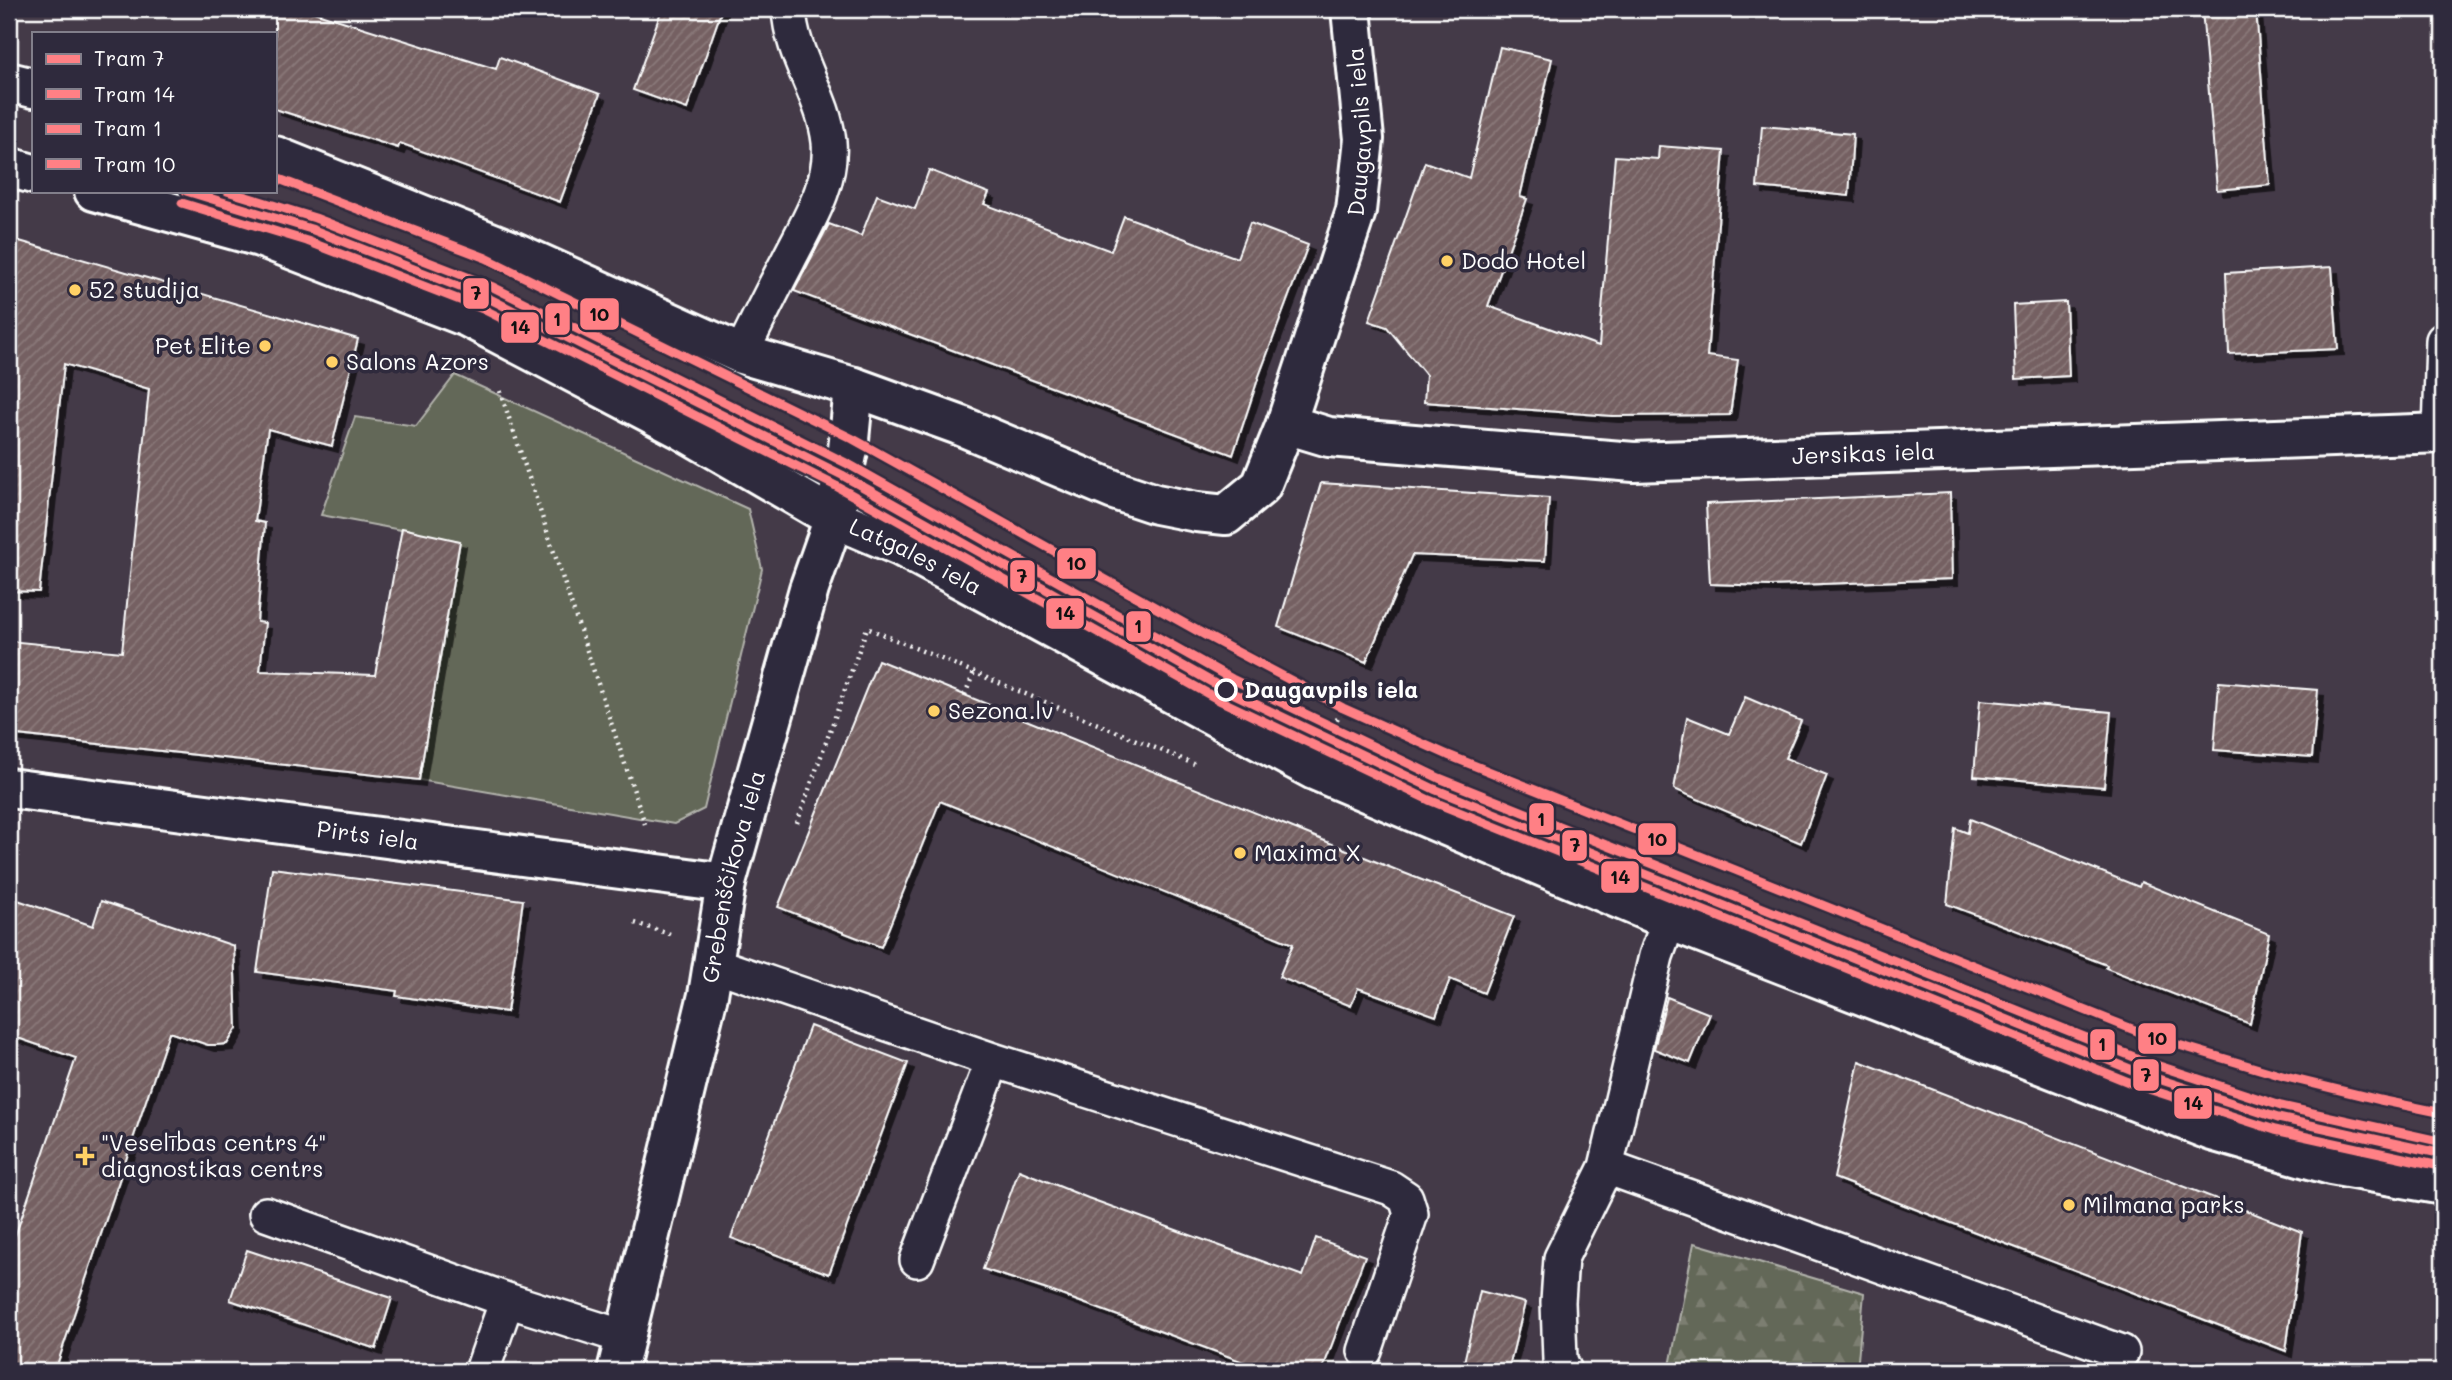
<svg xmlns="http://www.w3.org/2000/svg" width="2452" height="1380" viewBox="0 0 2452 1380" font-family="Mali,sans-serif">
	<style>
		.green { fill: #646758; stroke: #b2b3ac; stroke-width: 2 }
		.forest { fill: url(#forest-firs); stroke: #b2b3ac; stroke-width: 2 }
		.building { fill: url(#building-hatch); stroke: #fff; stroke-width: 2; filter: url(#shadow) }
		.lines { fill: none; stroke-linecap: round; stroke-linejoin: round }
		.lane-casing { stroke: #fff; stroke-width: 38 }
		.street-casing { stroke: #fff; stroke-width: 44 }
		.secondary-casing { stroke: #fff; stroke-width: 44 }
		.path { stroke: #fff; stroke-width: 4.5; stroke-dasharray: 2 5; stroke-linecap: butt }
		.lane { stroke: #2f2a3d; stroke-width: 33 }
		.street { stroke: #2f2a3d; stroke-width: 38 }
		.secondary { stroke: #2f2a3d; stroke-width: 38 }
		.tram-1-casing { stroke: #2f2a3d; stroke-width: 14 }
		.tram-2-casing { stroke: #2f2a3d; stroke-width: 14 }
		.tram-3-casing { stroke: #2f2a3d; stroke-width: 14 }
		.tram-4-casing { stroke: #2f2a3d; stroke-width: 14 }
		.tram-1 { stroke: #ff8085; stroke-width: 9 }
		.tram-2 { stroke: #ff8085; stroke-width: 9 }
		.tram-3 { stroke: #ff8085; stroke-width: 9 }
		.tram-4 { stroke: #ff8085; stroke-width: 9 }
		.poi-dot { fill: #ffd166; stroke: #2f2a3d; stroke-width: 2.5 }
		.stop-dot { fill: #2f2a3d; stroke: #fff; stroke-width: 3.5 }
		.labels { text-anchor: middle; stroke-width: 7; stroke-linejoin: round; paint-order: stroke }
		.street-label { font-size: 23px; fill: #fff; stroke: #2f2a3d }
		.poi-label { font-size: 23px; fill: #fff; stroke: #2f2a3d; text-anchor: start }
		.stop-label { font-size: 23px; font-weight: bold; fill: #fff; stroke: #2f2a3d; text-anchor: start }
		.line-badge { stroke: #2f2a3d; stroke-width: 2.5 }
		.pale-badge-label { font-size: 19px; text-anchor: middle; font-weight: bold; fill: #111 }
	</style>
	<defs>
		<pattern id="forest-firs" width="22" height="20" patternUnits="userSpaceOnUse" patternTransform="scale(1.75)"><rect width="22" height="20" fill="#646758"/><path d="M5 1l3.5 6h-7zM16 11l3.5 6h-7z" fill="#7b7e71"/></pattern>
		<pattern id="building-hatch" width="6" height="6" patternUnits="userSpaceOnUse" patternTransform="scale(1.75)"><rect width="6" height="6" fill="#756162"/><path d="M-1 1l2-2M0 6l6-6M5 7l2-2" fill="none" stroke="#8a797a"/></pattern>
		<filter id="shadow"><feDropShadow dx="6" dy="6" stdDeviation="0" flood-color="#0009"/></filter>
	</defs>
	<rect width="100%" height="100%" fill="#443a48"/>
	<filter id="ink" filterUnits="userSpaceOnUse"><feTurbulence type="fractalNoise" baseFrequency=".0143" numOctaves="2"/><feDisplacementMap in="SourceGraphic" scale="14" xChannelSelector="R" yChannelSelector="G"/><feConvolveMatrix kernelMatrix="1 2 1 2 8 2 1 2 1" color-interpolation-filters="sRGB"/></filter>
	<g filter="url(#ink)">
		<path class="green" d="M455,375l293,134 14,60 -58,240 -30,15 -255,-44 41,-239 -139,-26 34,-98 61,9z"/>
		<path class="forest" d="M1694,1243l170,50 -7,78h-188z"/>
		<path class="building" d="M275,9h29l192,60 4,-12 100,37 -40,108 -160,-59 -2,5 -123,-39z
			M662,9h60l-35,100 -54,-19z
			M2202,9h54l14,176 -53,5z
			M1500,47l52,12 -32,138 7,2 -39,107 111,40 16,-190 43,3 1,-13 65,5 -17,205 31,4 -8,55 -118,1 -188,-14 2,-27 -39,-48 -18,-6 56,-159 44,16z
			M1762,126l91,8 -4,62 -92,-9z
			M929,170l60,23 -5,11 127,47 13,-35 113,42 13,-35 58,22 -49,131 -26,79 -439,-164 35,-67 32,12 16,-41 38,14z
			M9,238l349,101 -26,107 -64,-17 -13,92 10,2 -8,99 8,1 -5,48 115,4 27,-147 58,13 -41,239 -410,-46v-93l113,11 27,-263 -85,-25 -25,228 -30,-1z
			M2332,267l6,82 -109,5 -3,-81z
			M2066,302l3,74 -53,3 -3,-74z
			M1321,483l228,15 -4,63 -133,-6 -46,107 -88,-35z
			M1950,493l2,86 -182,7 -60,-2 -4,-80z
			M878,660l526,213 110,43 -30,77 -34,-14 -14,37 -78,-28 -7,18 -72,-29 14,-33 -353,-143 -59,146 -103,-40z
			M2219,682l99,8 -6,67 -98,-7z
			M1745,697l56,24 -16,37 42,17 -26,68 -127,-54 13,-72 42,17z
			M1980,700l131,12 -7,75 -130,-11z
			M1970,819l169,68 2,-5 128,52 -19,90 -144,-56 1,-3 -160,-61 8,-76 13,5z
			M272,868l251,32 -16,112 -111,-16 1,-5 -140,-19z
			M9,897l84,29 8,-25 133,45 3,82 -10,16 -11,1h-8l-39,-13 -114,339h-46v-117l67,-196 -67,-23z
			M1667,997l43,17 -20,49 -36,-14z
			M810,1026l98,37 -79,211 -98,-36z
			M1859,1061l443,171 -16,119 -452,-173z
			M1019,1170l69,28 215,78 13,-38 49,18 -43,115h-54l-215,-79 -70,-23z
			M247,1250l145,48 -16,51 -146,-49z
			M1480,1291l45,12 -17,68h-46z"/>
		<g class="lines">
			<g class="lane-casing">
				<path id="lane" d="M741,354c15,-30 30,-61 46,-91 18,-37 46,-78 42,-121 -5,-46 -38,-86 -40,-133
					M2440,433l3,-93
					M1669,920l-13,36 -50,211 516,185
					M713,964l280,96 398,128 15,10 5,16 -46,137
					M266,1214l241,86
					M917,1260l76,-200
					M482,1371l25,-71 117,37
					M1565,1371l-5,-11 -2,-58 3,-44 45,-91"/>
			</g>
			<g class="street-casing">
				<g id="street">
					<path id="s1" d="M1286,424l70,-213 8,-72 -13,-130"/>
					<path id="s2" d="M9,788l717,95"/>
					<path id="s3" d="M617,1371l91,-376 18,-112 83,-294 25,-71 14,-68 6,-63"/>
				</g>
			</g>
			<g class="secondary-casing">
				<g id="secondary">
					<path d="M9,82l24,6"/>
					<path id="s4" d="M275,156l235,94 231,104 113,33 105,38 155,65 42,14 41,8 29,3 35,-29 25,-62 43,13 305,25 809,-29"/>
					<path d="M9,167l24,7"/>
					<path id="s5" d="M94,191l166,46 207,80 214,112 153,89 66,28 414,224 355,150 543,211 119,34 112,20"/>
				</g>
			</g>
			<path class="path" d="M500,391l145,433
				M965,695l9,-23
				M1334,726l20,-44
				M797,823l70,-195 327,136
				M635,923l35,11"/>
			<use href="#lane" class="lane"/>
			<use href="#street" class="street"/>
			<use href="#secondary" class="secondary"/>
			<g class="tram-1-casing">
				<path id="tram-1" d="M186,191l125,38 177,69 354,177 384,215 208,99 706,284 138,45 165,36"/>
			</g>
			<g class="tram-2-casing">
				<path id="tram-2" d="M182,203l125,38 176,68 353,177 385,215 208,99 707,285 139,45 165,36"/>
			</g>
			<g class="tram-3-casing">
				<path id="tram-3" d="M227,191l88,27 178,69 355,177 384,215 207,99 705,283 137,45 162,36"/>
			</g>
			<g class="tram-4-casing">
				<path id="tram-4" d="M279,179l207,79 367,181 352,196 138,73 105,47 704,282 134,40 94,23 63,13"/>
			</g>
			<use href="#tram-1" class="tram-1"/>
			<use href="#tram-2" class="tram-2"/>
			<use href="#tram-3" class="tram-3"/>
			<use href="#tram-4" class="tram-4"/>
		</g>
	</g>
	<g class="poi-dot">
		<circle cx="1447" cy="261" r="7"/>
		<circle cx="75" cy="290" r="7"/>
		<circle cx="265" cy="346" r="7"/>
		<circle cx="332" cy="362" r="7"/>
		<circle cx="934" cy="711" r="7"/>
		<circle cx="1240" cy="853" r="7"/>
		<path d="M81.5 1145.5h7v7h7v7h-7v7h-7v-7h-7v-7h7z"/>
		<circle cx="2069" cy="1205" r="7"/>
	</g>
	<circle class="stop-dot" cx="1226" cy="690" r="10"/>
	<g class="labels">
		<g class="street-label">
			<text dy="8" stroke="none"><textPath href="#s1" startOffset="304">Daugavpils iela</textPath></text>
			<text dy="8" stroke="none"><textPath href="#s4" startOffset="1712">Jersikas iela</textPath></text>
			<text dy="8" stroke="none"><textPath href="#s5" startOffset="903">Latgales iela</textPath></text>
			<text dy="8" stroke="none"><textPath href="#s2" startOffset="362">Pirts iela</textPath></text>
			<text dy="8" stroke="none"><textPath href="#s3" startOffset="508">Grebenščikova iela</textPath></text>
		</g>
		<g class="poi-label">
			<text x="1461" y="269">Dodo Hotel</text>
			<text x="89" y="298">52 studija</text>
			<text x="251" y="354" text-anchor="end">Pet Elite</text>
			<text x="346" y="370">Salons Azors</text>
			<text x="948" y="719">Sezona.lv</text>
			<text x="1254" y="861">Maxima X</text>
			<text x="101" y="1151">"Veselības centrs 4"<tspan x="101" dy="26">diagnostikas centrs</tspan></text>
			<text x="2083" y="1213">Milmana parks</text>
		</g>
		<g class="stop-label">
			<text x="1244" y="698">Daugavpils iela</text>
		</g>
	</g>
	<g class="line-badge">
		<rect x="462" y="277" width="28" height="33" rx="7" fill="#ff8085"/>
		<rect x="579" y="297" width="41" height="34" rx="7" fill="#ff8085"/>
		<rect x="544" y="302" width="27" height="34" rx="7" fill="#ff8085"/>
		<rect x="500" y="311" width="40" height="33" rx="7" fill="#ff8085"/>
		<rect x="1056" y="547" width="41" height="33" rx="7" fill="#ff8085"/>
		<rect x="1009" y="559" width="27" height="34" rx="7" fill="#ff8085"/>
		<rect x="1045" y="597" width="40" height="33" rx="7" fill="#ff8085"/>
		<rect x="1125" y="610" width="27" height="33" rx="7" fill="#ff8085"/>
		<rect x="1528" y="802" width="27" height="34" rx="7" fill="#ff8085"/>
		<rect x="1637" y="822" width="40" height="34" rx="7" fill="#ff8085"/>
		<rect x="1561" y="829" width="27" height="33" rx="7" fill="#ff8085"/>
		<rect x="1600" y="860" width="40" height="34" rx="7" fill="#ff8085"/>
		<rect x="2137" y="1022" width="40" height="33" rx="7" fill="#ff8085"/>
		<rect x="2089" y="1028" width="27" height="33" rx="7" fill="#ff8085"/>
		<rect x="2132" y="1058" width="28" height="34" rx="7" fill="#ff8085"/>
		<rect x="2173" y="1087" width="40" height="33" rx="7" fill="#ff8085"/>
	</g>
	<g class="pale-badge-label">
		<text x="476" y="300">7</text>
		<text x="599" y="321">10</text>
		<text x="557" y="326">1</text>
		<text x="520" y="334">14</text>
		<text x="1076" y="570">10</text>
		<text x="1022" y="583">7</text>
		<text x="1065" y="620">14</text>
		<text x="1138" y="633">1</text>
		<text x="1541" y="826">1</text>
		<text x="1657" y="846">10</text>
		<text x="1575" y="852">7</text>
		<text x="1620" y="884">14</text>
		<text x="2157" y="1045">10</text>
		<text x="2102" y="1051">1</text>
		<text x="2146" y="1082">7</text>
		<text x="2193" y="1110">14</text>
	</g>
	<rect width="2452" height="1380" fill="none" stroke="#2f2a3d" stroke-width="35"/>
	<rect x="18" y="18" width="2417" height="1345" fill="none" stroke="#fff" stroke-width="2.5" filter="url(#ink)"/>
	<rect x="32" y="32" width="245" height="161" fill="#2f2a3d" stroke="#827f8b" stroke-width="2"/>
	<rect x="46" y="54" width="35" height="10" fill="#ff8085" stroke="#827f8b" stroke-width="2"/>
	<text x="94" y="66" font-size="21" fill="#ffffff">Tram 7</text>
	<rect x="46" y="89" width="35" height="10" fill="#ff8085" stroke="#827f8b" stroke-width="2"/>
	<text x="94" y="102" font-size="21" fill="#ffffff">Tram 14</text>
	<rect x="46" y="124" width="35" height="10" fill="#ff8085" stroke="#827f8b" stroke-width="2"/>
	<text x="94" y="136" font-size="21" fill="#ffffff">Tram 1</text>
	<rect x="46" y="159" width="35" height="10" fill="#ff8085" stroke="#827f8b" stroke-width="2"/>
	<text x="94" y="172" font-size="21" fill="#ffffff">Tram 10</text>
</svg>
